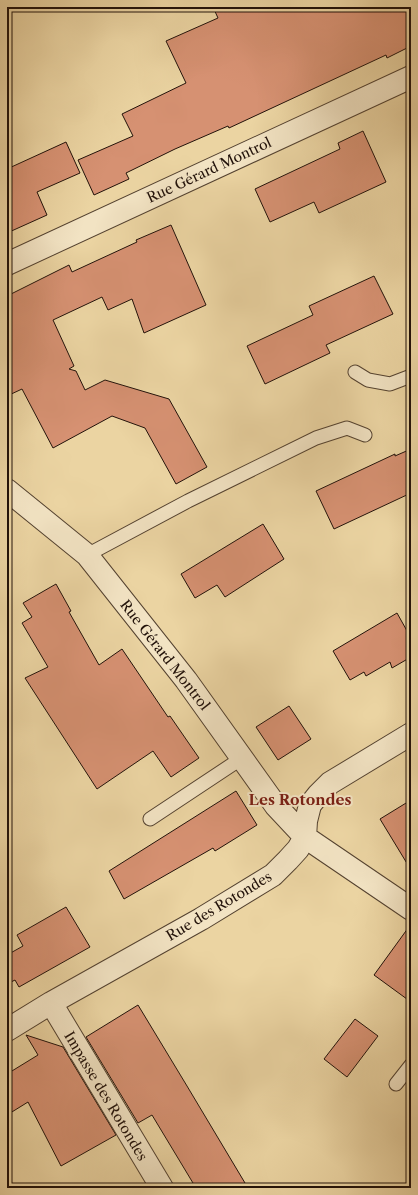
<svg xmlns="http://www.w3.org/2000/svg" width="418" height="1195" viewBox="0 0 418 1195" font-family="'Libre Caslon Text',serif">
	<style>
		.building { fill: #d69172; stroke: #22120a }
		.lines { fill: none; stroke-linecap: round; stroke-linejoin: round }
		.service-casing { stroke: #544230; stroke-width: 15 }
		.minor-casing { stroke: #544230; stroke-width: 24 }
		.service { stroke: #f2e3c3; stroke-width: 13 }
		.minor { stroke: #f2e3c3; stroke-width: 22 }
		.labels { text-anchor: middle; stroke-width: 4; stroke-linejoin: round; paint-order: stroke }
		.street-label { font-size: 14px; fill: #22120a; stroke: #f2e3c3 }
		.neighbourhood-label { font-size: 15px; font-weight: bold; fill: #7a1f14; stroke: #f2e3c3 }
	</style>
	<rect width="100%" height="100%" fill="#ebd4a2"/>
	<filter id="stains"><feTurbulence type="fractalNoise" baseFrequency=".005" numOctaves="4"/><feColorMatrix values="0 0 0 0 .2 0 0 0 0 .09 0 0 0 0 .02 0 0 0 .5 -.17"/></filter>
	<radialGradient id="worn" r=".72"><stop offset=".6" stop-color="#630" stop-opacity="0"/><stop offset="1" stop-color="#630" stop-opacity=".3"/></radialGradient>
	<path class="building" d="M213,7h198v39l-24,12 -1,-3 -157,73 -1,-2 -53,23 -49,24 3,6 -35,16 -16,-35 55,-24 -11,-22 64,-31 -20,-42 52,-23z
		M363,131l23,51 -67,31 -5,-11 -44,20 -15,-33 85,-40 -2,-6z
		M66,142l14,31 -43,19 10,23 -40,18v-64z
		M171,225l35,80 -62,28 -12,-34 -24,11 -6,-13 -49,23 21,46 -5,3 7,2 9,19 20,-10 64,19 38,68 -31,17 -31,-56 -33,-12 -59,32 -31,-59 -15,7v-100l62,-31 3,7 65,-30 -1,-2z
		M374,276l19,38 -67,31 4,8 -65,31 -18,-38 66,-31 -4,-9z
		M411,449v44l-77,36 -18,-38 79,-37v2z
		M263,524l21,35 -59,38 -8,-12 -22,13 -14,-24z
		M56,584l15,27 -2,1 30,53 23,-16 46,68 2,-1 29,42 -28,19 -18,-26 -56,38 -72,-111 23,-11 -26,-44 10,-6 -9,-14z
		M397,613l14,25v19l-19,11 -2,-6 -24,14 -2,-4 -14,8 -17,-29z
		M289,706l22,33 -33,21 -22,-33z
		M236,791l21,34 -42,26 -2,-3 -89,51 -15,-28z
		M411,800v70l-31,-51z
		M66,907l24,40 -71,40 -4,-7 -8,4v-29l16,-9 -6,-11z
		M411,924v78l-37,-27z
		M138,1005l49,81 61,102h-52l-44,-73 -14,8 -52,-86z
		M355,1019l23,17 -31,41 -23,-18z
		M26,1035l37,12 53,88 -55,31 -33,-64 -21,13v-41l31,-19z"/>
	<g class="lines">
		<g class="service-casing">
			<path id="service" d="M355,372l13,8 22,4 21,-8
				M87,555l101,-54 128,-63 31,-10 18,7
				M150,819l92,-61
				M396,1084l15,-19"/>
		</g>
		<g class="minor-casing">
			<path id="minor" d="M7,264l404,-187
				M7,490l80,65 99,125 90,126 29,31 106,72
				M51,1003l111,185
				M7,1030l44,-27 150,-84 72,-44 15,-15 10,-11 7,-12 1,-16 4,-16 8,-10 12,-12 81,-49"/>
		</g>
		<use href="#service" class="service"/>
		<use href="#minor" class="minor"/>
	</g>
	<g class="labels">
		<g class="street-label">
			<text transform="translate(209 170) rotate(-25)" y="5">Rue Gérard Montrol</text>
			<text transform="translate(165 655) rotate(52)" y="5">Rue Gérard Montrol</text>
			<text transform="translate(219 906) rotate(-31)" y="5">Rue des Rotondes</text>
			<text transform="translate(106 1096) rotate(59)" y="5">Impasse des Rotondes</text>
		</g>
		<g class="neighbourhood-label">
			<text x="300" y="805">Les Rotondes</text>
		</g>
	</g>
	<rect width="418" height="1195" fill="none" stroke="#ebd4a2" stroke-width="24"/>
	<rect x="8" y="8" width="402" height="1179" fill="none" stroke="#22120a" stroke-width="2"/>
	<rect x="12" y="12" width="394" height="1171" fill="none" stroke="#22120a"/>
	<rect width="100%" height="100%" filter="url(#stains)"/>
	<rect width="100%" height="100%" fill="url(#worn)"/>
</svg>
